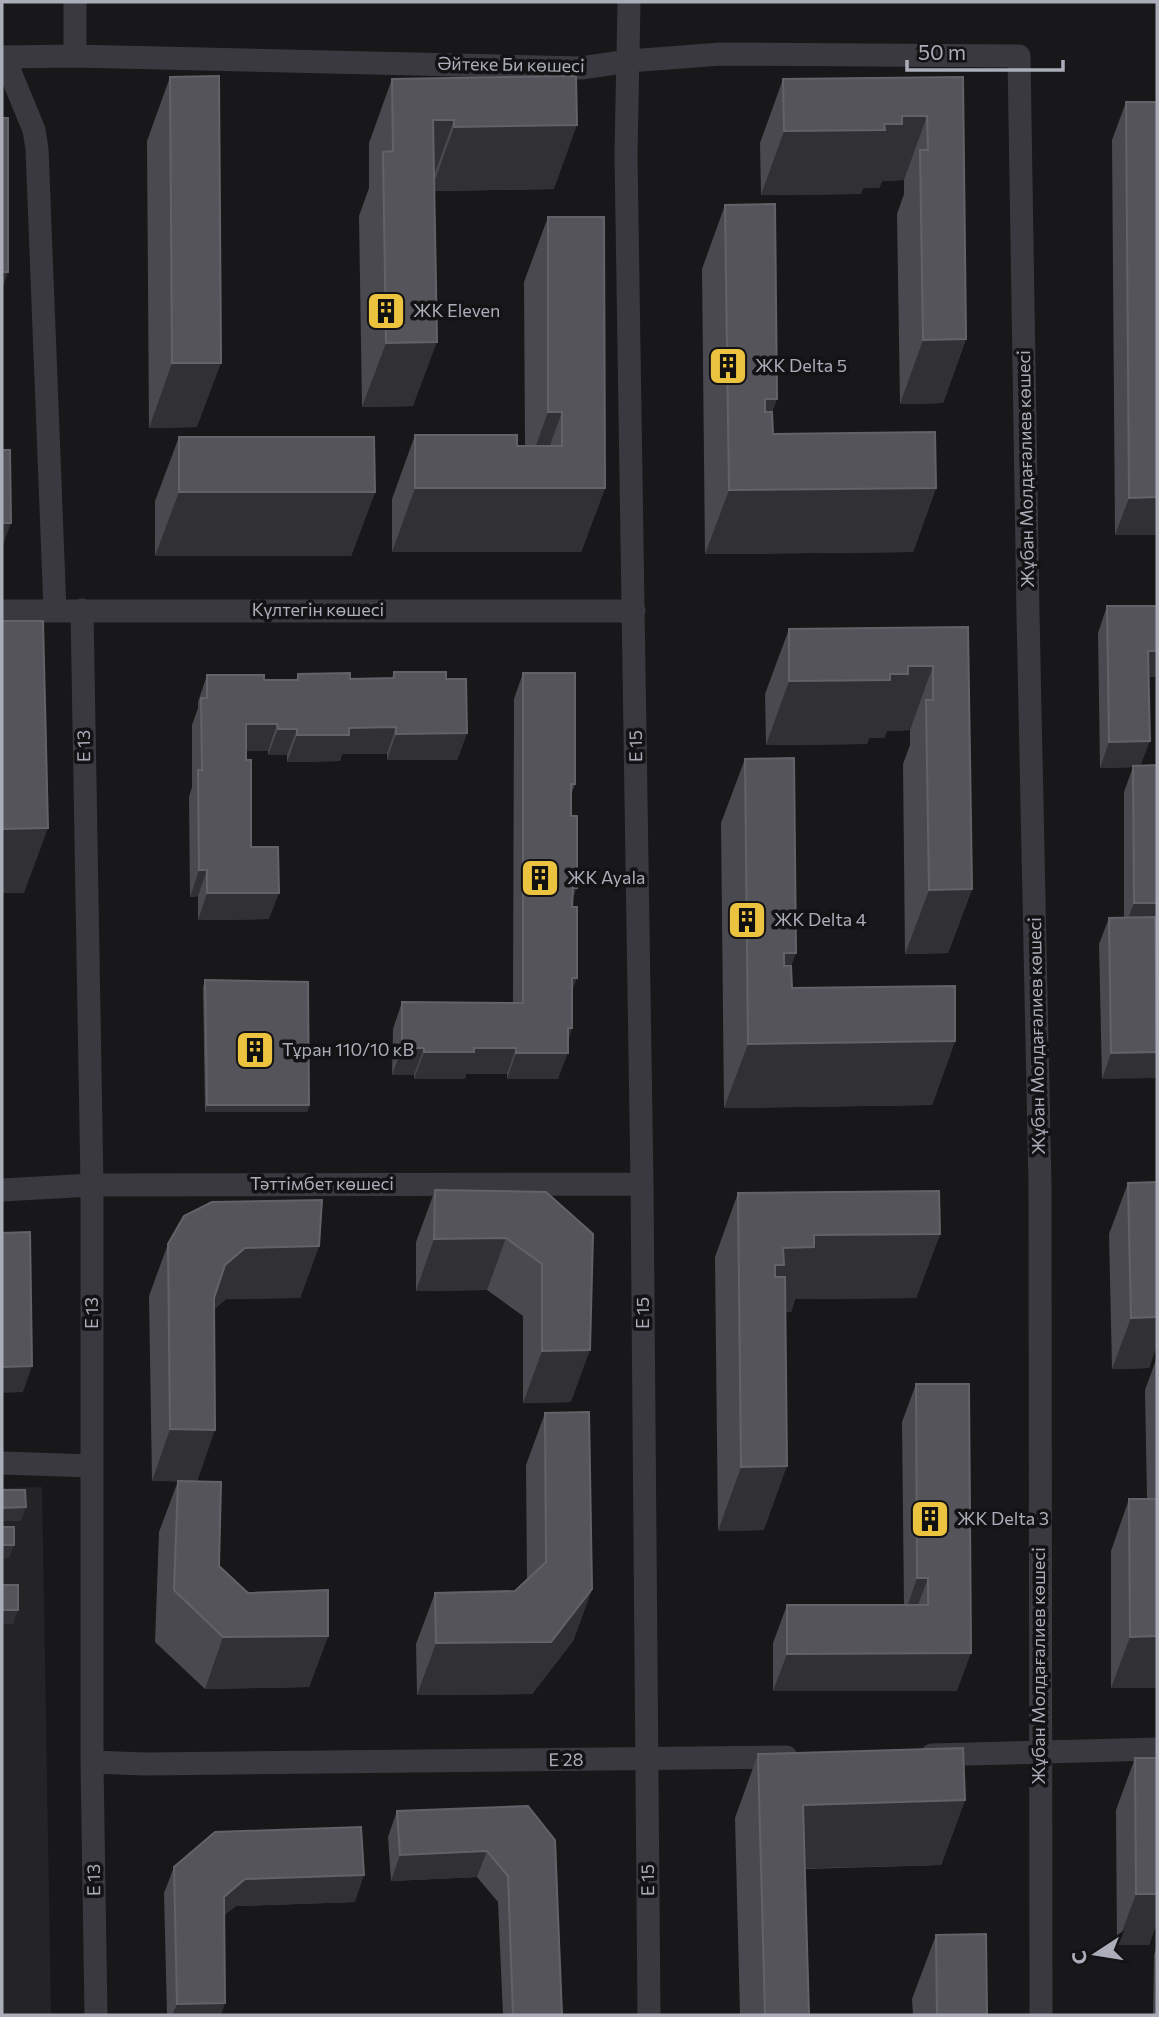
<svg xmlns="http://www.w3.org/2000/svg" width="1159" height="2017" viewBox="0 0 1159 2017" font-family="Commissioner,sans-serif">
	<style>
		.built { fill: #242427 }
		.lines { fill: none; stroke-linecap: round; stroke-linejoin: round }
		.minor { stroke: #39393f; stroke-width: 23 }
		.wall { fill: #49494f }
		.shaded-wall { fill: #313135 }
		.building { fill: #54545a; stroke: #626269; stroke-width: 2 }
		.labels { text-anchor: middle; stroke-width: 7; stroke-linejoin: round; paint-order: stroke }
		.street-label { font-size: 18px; fill: #abadb9; stroke: #131315 }
		.poi-label { font-size: 18px; fill: #abadb9; stroke: #131315; text-anchor: start }
	</style>
	<rect width="100%" height="100%" fill="#18181a"/>
	<path class="built" d="M42,1487l9,528h-49v-527z"/>
	<g class="lines">
		<path class="minor" d="M629,2l-3,153 16,1029 7,831
			M75,56v-54
			M2,57l73,-1 506,12 48,-7 92,-7 298,2 9,558 12,571 1,830
			M4,57l30,73 3,19 18,461
			M82,610l10,575v577l4,253
			M2,611h632
			M2,1190l90,-5 550,-1
			M2,1463l90,3
			M932,1755l225,-6
			M92,1762l53,2 641,-7"/>
	</g>
	<path class="wall" d="M170,77l27,350 -48,1 -2,-287z
		M963,77l3,262 -23,64 -43,1 -3,-190 7,-20v-14l-22,1 -3,7h-16l-2,6 -100,1 -1,-52 23,-64z
		M392,79l162,110 -120,2 -21,215 -51,1 -3,-191 10,-28v-45z
		M1126,102l31,433h-42l-3,-395z
		M725,205l47,207 1,22 163,54 -23,64 -208,2 -3,-285z
		M548,217l57,271 -24,64h-189v-53l23,-64 110,11 -1,-164z
		M179,437l196,55 -24,64h-196v-55z
		M1107,606h50v71h-8l-8,89h16v164h-2l2,76 -55,73 -3,-135 10,-26 15,-1v-125l9,-25 -33,1 -2,-135z
		M968,627l4,262 -24,64 -43,1 -2,-190 7,-19v-15l-23,1 -3,7h-15l-2,6 -101,1 -1,-51 24,-65z
		M394,672l52,7 21,54 -10,27h-70v-6h-45l-2,7 -53,1v-7h-19v-4h-22l5,96 18,72 -71,1v-24l-8,1 -1,-100 3,-10v-62l6,-17v-6l9,-27 57,5h32l2,-6 52,5 42,-1z
		M523,673l52,111 -4,11 1,105v128l-4,12 -10,39h-51v-5h-41l-1,5h-51v-4h-22l1,-46 9,-27 111,1 1,-304z
		M745,759l46,207 1,22 163,53 -23,64 -208,3 -3,-285z
		M205,980l104,125 -2,7h-102l-2,-125z
		M1157,1182v162l-8,24 -37,1 -3,-135 19,-51z
		M435,1190l111,2 25,210 -48,1v-87l-36,-26 -71,1v-49z
		M738,1193l202,41 -24,64 -121,1 -4,13h-6l-21,218 -46,1 -3,-274z
		M168,1244l151,2 -19,52 -74,1 -12,10 -17,172 22,85 29,27 80,43 -19,51 -104,2 -50,-47 4,-110 19,-51h-26l-3,-185z
		M1157,1357v331h-46v-137l18,-52h18l-2,-109z
		M916,1384l41,307h-184v-48l14,-38h117l-2,-183z
		M545,1413l47,176 -19,52 -41,53 -115,1 -1,-51 19,-51 80,-2 12,-11 -1,-115z
		M758,1754l207,46 -24,65 -136,4 4,146h-69l-5,-197z
		M1135,1758h22v164l-8,23h-32l-1,-135z
		M397,1811l158,29 7,175h-59l-5,-113 -21,-25 -86,4 -3,-44z
		M174,1867l181,35 -119,4 -12,9 -3,100h-54l-3,-122z
		M936,1935l51,80h-74l-1,-16z
		M1157,1944v71h-4l1,-60z"/>
	<path class="shaded-wall" d="M902,116h25l-23,64 -22,1 -3,7h-16l-2,6 -100,1 23,-64 100,-7z
		M433,120h21l-23,64z
		M577,125l-23,64 -123,2 23,-64z
		M2,272h6l-6,18z
		M966,339l-23,64 -43,1 23,-64z
		M437,342l-24,64 -51,1 24,-64z
		M172,363h49l-24,64 -48,1z
		M765,399h12l-23,64z
		M548,412h14l-23,64h-14z
		M415,488h190l-24,64h-189z
		M936,488l-23,64 -208,2 24,-64z
		M179,492h196l-24,64h-196z
		M1157,497v38h-42l14,-37z
		M2,523h9l-9,25z
		M1148,651h9v26h-18z
		M908,666h25l-23,64 -23,1 -3,7h-15l-2,6 -101,1 23,-64 101,-7z
		M246,724h31l-9,27h-32z
		M396,727l-9,27h-45l-2,7 -53,1 10,-27 52,-7z
		M278,729h19l-10,26h-19z
		M467,733l-10,27h-70l9,-26z
		M1150,741l-10,26 -40,1 9,-26z
		M48,828l-24,65h-22v-64z
		M199,870h8l-9,26 -8,1z
		M573,888h4l-10,26z
		M972,889l-24,64 -43,1 24,-64z
		M207,893h72l-10,26 -71,1z
		M1134,903h23v27h-33z
		M784,953h12l-23,64z
		M572,978h5l-10,27z
		M568,1028h4l-9,25h5l-10,26h-51l9,-26z
		M955,1041l-23,64 -208,3 24,-64z
		M402,1048h22l-10,27h-22z
		M474,1048h42l-9,26h-41l-1,5h-51l10,-27z
		M1157,1052v26l-55,1 9,-26z
		M207,1105h102l-2,7h-102z
		M940,1234l-24,64 -121,1 -4,13h-24l8,-47 8,-17 31,-13z
		M506,1238l-19,52 -71,1 18,-52z
		M319,1246l-19,52 -74,1 -20,18 19,-52 20,-17z
		M1157,1317v27l-8,24 -37,1 19,-51z
		M590,1350l-19,52 -48,1 19,-52z
		M32,1366l-9,26 -21,1v-26z
		M170,1429l45,1 -18,52 -45,-1z
		M787,1466l-23,64 -46,1 23,-64z
		M26,1507l-5,14h-19v-13z
		M2,1545h12l-5,13h-7z
		M917,1578h11l-14,38h-10z
		M592,1589l-19,52 -41,53 -115,1 19,-52z
		M2,1610h16l-5,14h-11z
		M328,1636l-19,51 -104,2 18,-52z
		M1157,1636v52h-46l19,-51z
		M971,1653l-14,38h-184l14,-37z
		M965,1800l-24,65 -161,4 23,-64z
		M487,1851l-10,26 -86,4 9,-26z
		M364,1875l-9,27 -119,4 -22,17 10,-26 21,-18z
		M1136,1894h21v28l-8,23h-32z
		M225,2003l-4,12h-49l5,-11z"/>
	<path class="building" d="M219,76l2,287h-49l-2,-286z
		M576,76l1,49 -123,2v-7h-21l4,222 -51,1 -3,-191 10,-1 -1,-72z
		M963,77l3,262 -43,1 -3,-190h8l-1,-34h-25v8h-18l1,6 -101,1 -1,-52z
		M1126,102h31v395l-28,1z
		M2,118h6v154h-6z
		M775,204l2,195h-12v13h7l1,22 162,-2 1,56 -207,2 -4,-285z
		M548,217h56l1,271h-190v-53h102v11h45v-34h-14z
		M179,437h195l1,55h-196z
		M2,450h8l1,73h-9z
		M1107,606h50v45h-9l2,90 -41,1z
		M2,621h41l5,207 -46,1z
		M968,627l4,262 -43,1 -3,-190h7v-34h-25v8h-18v6l-101,1v-52z
		M394,672h52v7h20l1,54 -71,1v-7l-47,1v7h-52v-6h-19l-1,-5h-31v36h5v87h27l1,46h-72v-23h-8l-1,-100h4l-1,-72h6v-23h57v5h34v-6l52,-1v6l44,-1z
		M523,673h52v111h-4v32h6v72h-4l-1,19h5v71h-5v50h-4v25h-52v-5h-42v4h-50v-4h-22v-46l121,1z
		M794,758l2,195h-12v13h7l1,22 163,-2v55l-207,3 -3,-285z
		M1157,765v138h-23l-1,-137z
		M1155,917l2,135 -46,1 -2,-135z
		M205,980l103,2 1,123h-102z
		M1157,1182v135l-26,1 -3,-135z
		M435,1190l111,2 47,42 -3,116 -48,1v-87l-36,-26 -72,1z
		M939,1191l1,43 -126,1v12l-31,1 1,17h-9v12h10l2,189 -46,1 -3,-274z
		M322,1200l-3,46 -74,2 -20,17 -11,33 1,132 -45,-1 -2,-185 16,-28 28,-14z
		M30,1232l2,134 -30,1v-134z
		M916,1384h53l2,269 -184,1v-49h141v-27h-11z
		M589,1412l3,177 -41,53 -115,1 -1,-50 80,-2 31,-29 -1,-149z
		M178,1481l43,1 -2,84 29,27 80,-3v46l-105,1 -49,-47z
		M2,1490h23l1,17 -24,1z
		M1129,1499h28v137l-27,1z
		M2,1527h12v18h-12z
		M2,1585h16v25h-16z
		M963,1748l2,52 -162,5 6,210h-44l-7,-261z
		M1135,1758h22v136h-21z
		M528,1806l27,34 7,175h-49l-5,-139 -21,-25 -87,4 -3,-44z
		M361,1827l3,48 -119,4 -21,18 1,106 -48,1 -3,-137 41,-35z
		M986,1934l1,81h-50l-1,-80z"/>
	<defs>
		<g id="building-square" transform="scale(2.0125)"><rect x="-9" y="-9" width="18" height="18" rx="4" fill="#ebc33e" stroke="#131315"/><path d="M-4-6H4V6H1V3H-1V6H-4ZM-2.5-4.3h1.7v1.8h-1.7ZM.8-4.3h1.7v1.8H.8ZM-2.5-1h1.7V.8h-1.7ZM.8-1h1.7V.8H.8Z" fill="#111"/></g>
	</defs>
	<g fill-rule="evenodd">
		<use href="#building-square" x="386" y="311"/>
		<use href="#building-square" x="728" y="366"/>
		<use href="#building-square" x="540" y="878"/>
		<use href="#building-square" x="747" y="920"/>
		<use href="#building-square" x="255" y="1050"/>
		<use href="#building-square" x="930" y="1519"/>
	</g>
	<g class="labels">
		<g class="street-label">
			<text transform="translate(511 65) rotate(1)" y="6">Әйтеке Би көшесі</text>
			<text transform="translate(1026 469) rotate(-91)" y="6">Жұбан Молдағалиев көшесі</text>
			<text x="318" y="616">Күлтегін көшесі</text>
			<text transform="translate(84 746) rotate(-91)" y="6">E 13</text>
			<text transform="translate(636 746) rotate(-91)" y="6">E 15</text>
			<text transform="translate(1037 1036) rotate(-91)" y="6">Жұбан Молдағалиев көшесі</text>
			<text x="322" y="1190">Тәттімбет көшесі</text>
			<text transform="translate(92 1313) rotate(-90)" y="6">E 13</text>
			<text transform="translate(643 1313) rotate(-90)" y="6">E 15</text>
			<text transform="translate(1039 1666) rotate(-90)" y="6">Жұбан Молдағалиев көшесі</text>
			<text transform="translate(566 1760) rotate(-1)" y="6">E 28</text>
			<text transform="translate(94 1880) rotate(-91)" y="6">E 13</text>
			<text transform="translate(648 1880) rotate(-91)" y="6">E 15</text>
		</g>
		<g class="poi-label">
			<text x="413" y="317">ЖК Eleven</text>
			<text x="755" y="372">ЖК Delta 5</text>
			<text x="567" y="884">ЖК Ayala</text>
			<text x="774" y="926">ЖК Delta 4</text>
			<text x="282" y="1056">Тұран 110/10 кВ</text>
			<text x="957" y="1525">ЖК Delta 3</text>
		</g>
	</g>
	<rect width="1159" height="2017" fill="none" stroke="#abadb9" stroke-width="7"/>
	<g transform="translate(1096 1954) rotate(258)" stroke="#131315" stroke-width="5" paint-order="stroke">
	<path d="M0-5L12 26L0 18L-12 26Z" fill="#abadb9"/>
	<text y="-10" font-size="19" font-weight="bold" text-anchor="middle" fill="#abadb9">С</text>
	</g>
	<path d="M907 60v10h156v-10" fill="none" stroke="#abadb9" stroke-width="3.5"/>
	<text x="918" y="60" font-size="21" fill="#abadb9" stroke="#131315" stroke-width="5" paint-order="stroke">50 m</text>
</svg>
